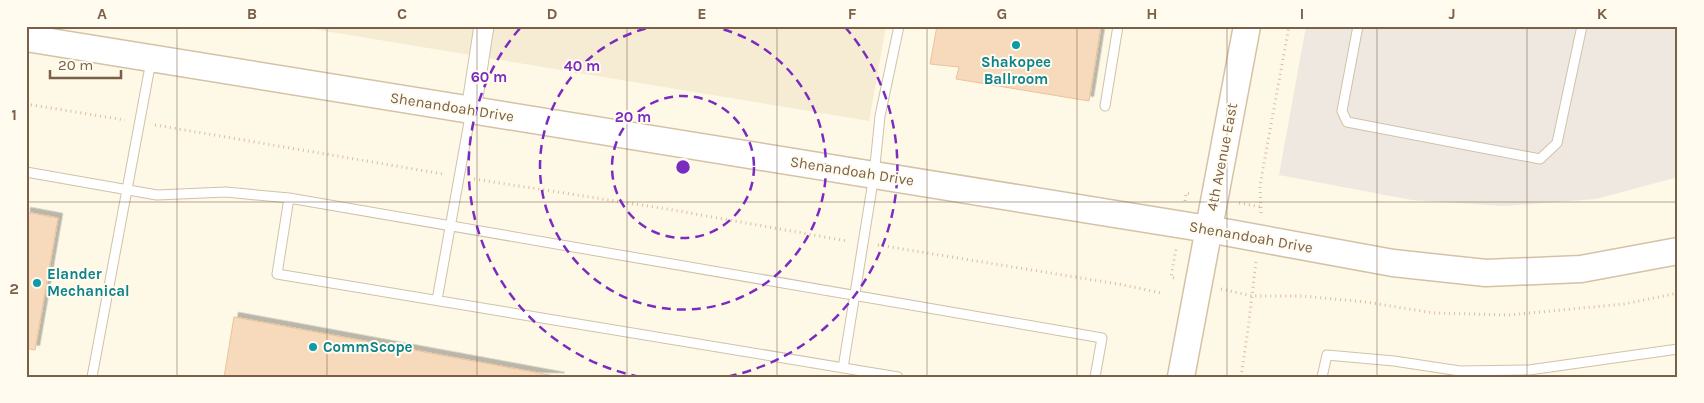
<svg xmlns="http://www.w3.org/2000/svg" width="1704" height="403" viewBox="0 0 1704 403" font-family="Karla,sans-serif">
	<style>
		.residential { fill: #f6ebd3 }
		.industrial { fill: #eee8e0 }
		.building { fill: #f6dabb; stroke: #eac39a; filter: url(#shadow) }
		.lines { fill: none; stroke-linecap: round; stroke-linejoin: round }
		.lane-casing { stroke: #d1c1aa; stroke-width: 11 }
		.street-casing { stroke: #d1c1aa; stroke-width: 21 }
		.secondary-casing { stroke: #d4c2a7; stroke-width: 29 }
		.path { stroke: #dbbe9e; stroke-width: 3; stroke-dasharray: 1 4; stroke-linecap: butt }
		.lane { stroke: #fff; stroke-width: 9 }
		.street { stroke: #fff; stroke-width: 19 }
		.secondary { stroke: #fff; stroke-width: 26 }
		.grid { fill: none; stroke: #7a6048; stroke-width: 1; stroke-opacity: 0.55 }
		.ring { fill: none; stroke: #7b2cbf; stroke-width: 2.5; stroke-dasharray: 9 6 }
		.culture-dot { fill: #0f9aa8; stroke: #fffbee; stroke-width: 2 }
		.labels { text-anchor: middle; stroke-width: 4; stroke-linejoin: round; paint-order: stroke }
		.culture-label { font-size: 15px; font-weight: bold; fill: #0d838f; stroke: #fffbee; text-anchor: start }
		.street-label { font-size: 15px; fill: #7a6048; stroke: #fffbee }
		.centre { fill: #7b2cbf; stroke: #fffbee; stroke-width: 2.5 }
		.ring-label { font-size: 15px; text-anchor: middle; font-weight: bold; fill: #7b2cbf; stroke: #fffbee; stroke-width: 4; stroke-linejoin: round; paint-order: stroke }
		.neatline { fill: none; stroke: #7a6048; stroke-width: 2 }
		.grid-label { font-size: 16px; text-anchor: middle; font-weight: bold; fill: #7a6048 }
	</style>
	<defs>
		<filter id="shadow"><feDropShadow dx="4.5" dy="-4.5" stdDeviation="0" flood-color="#0004"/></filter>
	</defs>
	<rect width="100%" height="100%" fill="#fef8e6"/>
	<path class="residential" d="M295,26h591l-17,95z"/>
	<path class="industrial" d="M1306,26h372v151l-82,22 -93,7 -91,-6 -133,-25z"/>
	<path class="building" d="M937,26h164l-12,75 -133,-22 3,-12 -29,-3z
		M26,212l32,6 -23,132 -9,-2z
		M234,317l326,60h-336z"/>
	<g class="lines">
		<g class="lane-casing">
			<path id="lane" d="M1358,26l-16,85 5,11 193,37 17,-16 25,-117
				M1105,106l13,-80
				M26,172l131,23 69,-3 63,6
				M437,300l34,-189
				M843,368l31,-193 6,-59 19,-90
				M92,377l59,-316
				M898,377l-621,-103 12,-76 813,140 -7,39
				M1322,377l5,-22 67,6 66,10 69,-1 149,-21"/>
		</g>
		<g class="street-casing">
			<path id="street" d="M471,110l13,-84"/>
		</g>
		<g class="secondary-casing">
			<path id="secondary" d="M26,38l1182,191 185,34 93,10 95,-4 97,-18
				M1181,377l66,-351"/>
		</g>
		<path class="path" d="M26,104l99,16
			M155,125l288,49
			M474,179l193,30 180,32
			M1185,201l1,-8 5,1
			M1239,203l22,4
			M1261,213l-1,-28 29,-159
			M878,245l246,40 37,8
			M1174,278l-3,-1 5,-28
			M1221,289l31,7 4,-35
			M1241,377l7,-48 4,-33h50l64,6 68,11 75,2 115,-11 54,-11"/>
		<use href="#lane" class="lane"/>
		<use href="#street" class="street"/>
		<use href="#secondary" class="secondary"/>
	</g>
	<path class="grid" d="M177,26v351M327,26v351M477,26v351M627,26v351M777,26v351M927,26v351M1077,26v351M1227,26v351M1377,26v351M1527,26v351M26,202h1652"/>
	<g class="ring">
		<circle cx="683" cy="167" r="71"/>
		<path d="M709 26A143 143 0 1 1 657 26"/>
		<path d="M640 377A214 214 0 0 1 521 27M845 27A214 214 0 0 1 726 377"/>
	</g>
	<g class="culture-dot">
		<circle cx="1016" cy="45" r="5"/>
		<circle cx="37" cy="283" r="5"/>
		<circle cx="313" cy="347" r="5"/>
	</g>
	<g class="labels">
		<g class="culture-label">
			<text x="1016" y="67" text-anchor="middle">Shakopee<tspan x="1016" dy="17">Ballroom</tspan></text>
			<text x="47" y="279">Elander<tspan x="47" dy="17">Mechanical</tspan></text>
			<text x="323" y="352">CommScope</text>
		</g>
		<g class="street-label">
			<text transform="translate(452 107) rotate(9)" y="5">Shenandoah Drive</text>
			<text transform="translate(1222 157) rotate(-79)" y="5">4th Avenue East</text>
			<text transform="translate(852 171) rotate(9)" y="5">Shenandoah Drive</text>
			<text transform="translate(1251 237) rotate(10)" y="5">Shenandoah Drive</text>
		</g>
	</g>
	<circle cx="683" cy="167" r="8" class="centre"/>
	<g class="ring-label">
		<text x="582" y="71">40 m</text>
		<text x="489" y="82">60 m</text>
		<text x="633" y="122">20 m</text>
	</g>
	<rect width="1704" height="403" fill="none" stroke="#fffbee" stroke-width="55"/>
	<path d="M50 70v8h71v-8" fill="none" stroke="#7a6048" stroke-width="2.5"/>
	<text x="58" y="70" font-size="15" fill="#7a6048" stroke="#fffbee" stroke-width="4" paint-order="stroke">20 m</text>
	<rect x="28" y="28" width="1648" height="348" class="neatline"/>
	<g class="grid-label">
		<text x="102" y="19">A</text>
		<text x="252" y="19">B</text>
		<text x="402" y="19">C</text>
		<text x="552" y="19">D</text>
		<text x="702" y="19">E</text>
		<text x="852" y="19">F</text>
		<text x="1002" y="19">G</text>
		<text x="1152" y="19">H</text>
		<text x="1302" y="19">I</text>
		<text x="1452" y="19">J</text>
		<text x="1602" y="19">K</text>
		<text x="14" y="120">1</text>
		<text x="14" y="294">2</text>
	</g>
</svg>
